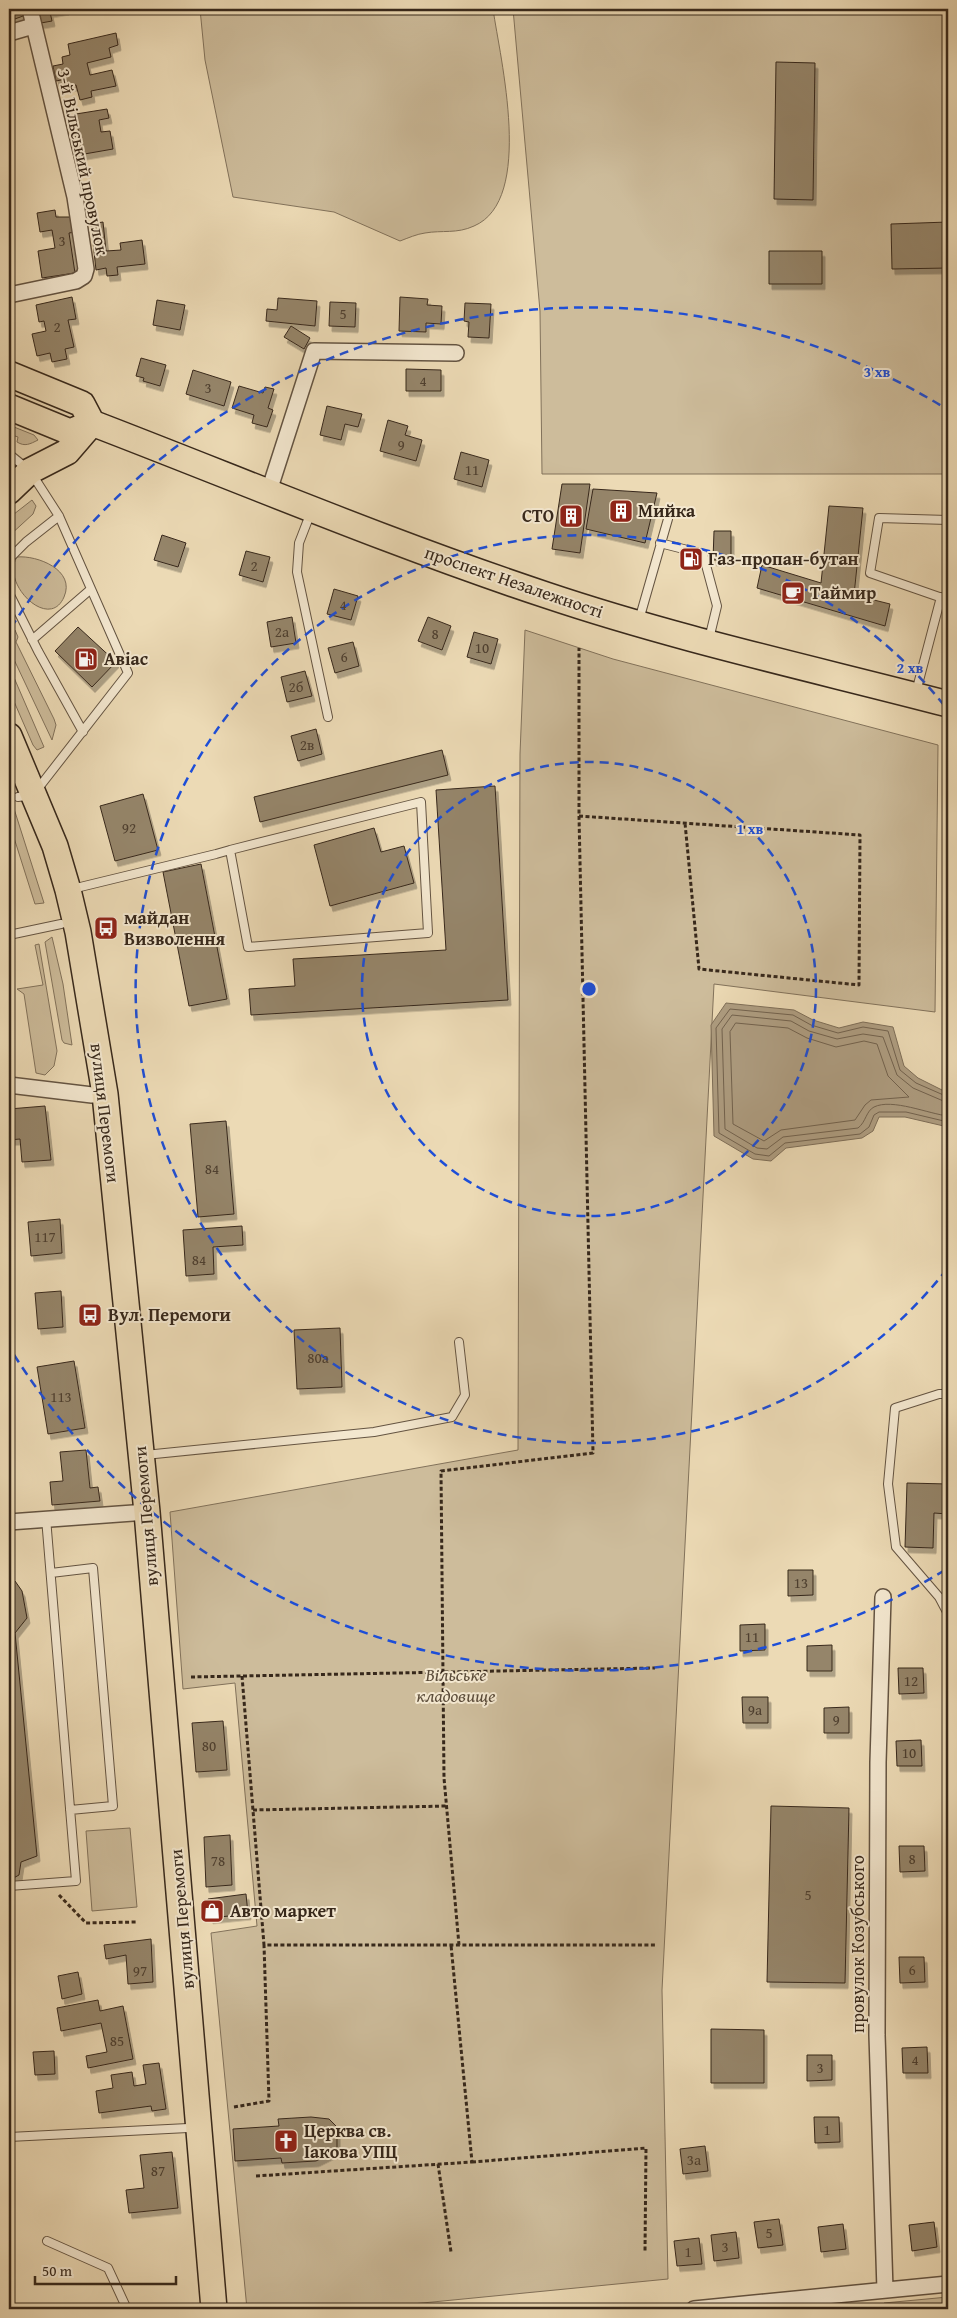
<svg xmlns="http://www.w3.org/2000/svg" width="957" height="2318" viewBox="0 0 957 2318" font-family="'Gentium Book Plus',serif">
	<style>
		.green { fill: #cdbc9b; stroke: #82725b }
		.water { fill: #ae9d81; stroke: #7e6e58 }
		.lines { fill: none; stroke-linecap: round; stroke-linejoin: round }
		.shore { stroke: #72624e; stroke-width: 1 }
		.building { fill: #95856b; stroke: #37281b; filter: url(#shadow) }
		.lane-casing { stroke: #645442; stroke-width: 10 }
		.street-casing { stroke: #645442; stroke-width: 18 }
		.primary-casing { stroke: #37281b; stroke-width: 28 }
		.path { stroke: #37281b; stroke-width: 3; stroke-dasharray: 4 2.5; stroke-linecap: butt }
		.lane { stroke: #f3e7cf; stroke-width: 8 }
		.street { stroke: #f3e7cf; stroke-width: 15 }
		.primary { stroke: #ecdab5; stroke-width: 25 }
		.ring { fill: none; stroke: #1d4ed8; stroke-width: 2.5; stroke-dasharray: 9 6 }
		.labels { text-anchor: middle; stroke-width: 4; stroke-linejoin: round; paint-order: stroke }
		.number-label { font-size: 15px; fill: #4e3f2f }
		.street-label { font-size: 18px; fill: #37281b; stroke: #f3e7cf }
		.poi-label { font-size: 18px; font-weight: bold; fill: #37281b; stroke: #f3e7cf; text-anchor: start }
		.park-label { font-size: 18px; font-style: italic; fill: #5c4d3b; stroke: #f3e7cf }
		.centre { fill: #1d4ed8; stroke: #f3e7cf; stroke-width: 2.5 }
		.ring-label { font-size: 15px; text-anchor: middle; font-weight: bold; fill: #1d4ed8; stroke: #f3e7cf; stroke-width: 4; stroke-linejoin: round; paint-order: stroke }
	</style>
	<defs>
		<filter id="shadow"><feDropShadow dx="3" dy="5.5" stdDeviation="0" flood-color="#0004"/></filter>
	</defs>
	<rect width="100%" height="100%" fill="#ecdab5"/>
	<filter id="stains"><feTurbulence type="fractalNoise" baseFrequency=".004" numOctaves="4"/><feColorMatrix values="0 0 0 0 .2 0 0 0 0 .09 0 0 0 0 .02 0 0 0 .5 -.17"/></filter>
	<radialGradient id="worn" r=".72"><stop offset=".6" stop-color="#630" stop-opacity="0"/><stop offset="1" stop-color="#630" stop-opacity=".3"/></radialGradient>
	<path class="green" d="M200,9h293c7,49 42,191 -19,217 -17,8 -32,4 -49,7 -8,1 -17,5 -25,8l-66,-29 -101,-15 -28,-137z
		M513,9h435v465h-406l-2,-163z
		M9,425l25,10 4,5c-8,4 -13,7 -21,2l1,-5 -6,-2 1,-4 -4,-2z
		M32,500l4,6 -3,8 -24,22v-18z
		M17,557c20,-2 59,13 47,40 -15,35 -64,-14 -47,-40z
		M9,627l6,3 3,7 -2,5 38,77 2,6 -4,15 -43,-91z
		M525,630l88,29 325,86 -3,267 -221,-28 -52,1006 6,289 -307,30h-114l-36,-376 46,-7 -22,-243 -52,6 -13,-177 348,-62 2,-696z
		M9,666l35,81 -7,3 -4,-5 -24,-55z
		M9,793l35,110 -9,1 -26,-82z
		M52,937l11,47 9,61 -8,-2 -2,-3 -17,-98z
		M39,944l18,107 -3,15 -9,9 -9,-2 -12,-79 -7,-5 26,-4 -8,-40z
		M130,1828l7,79 -45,4 -6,-80z
		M948,2297v11l-63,1 -1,-6z"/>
	<path class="water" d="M726,1003l68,7 19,10 26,8 24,-6 30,5 11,39 14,12 30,15v34l-43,-10h-26l-6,14 -11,7 -76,10 -15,13 -18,-2 -39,-23 -3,-111z"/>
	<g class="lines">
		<path class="shore" d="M736,1023l52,5 19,10 29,9 28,-6 13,3 11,32 21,21 -38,3 -6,5 -10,15 -74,10 -17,11 -31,-17 -3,-92z
			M948,1097l-32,-14 -16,-13 -12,-39 -25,-4 -25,6 -27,-8 -18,-10 -63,-6 -14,19 3,105 36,21 14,2 16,-13 75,-9 9,-7 5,-12 5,-3h27l42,10
			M948,1103l-35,-15 -16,-13 -14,-38 -20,-3 -26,5 -28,-8 -18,-10 -59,-6 -10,14 3,100 32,19 10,1 16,-12 75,-9c8,-6 8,-17 16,-21 18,-9 55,7 74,9"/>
	</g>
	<path class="building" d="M9,9h15l2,6 -14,5z
		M38,9h28l-16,3 2,9 -11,2z
		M116,33l2,12 -9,3 2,9 -24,6 3,12 22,-5 4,16 -25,5 1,6 -12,3 -4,-15 -8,1 -2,-7 -10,2 -3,-15 10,-2 -1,-7 8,-2 -2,-11z
		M776,62l39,1 -2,137 -39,-1z
		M107,109l2,9 -10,2 2,12 9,-1 3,18 -40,7 -3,-18 9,-2 -3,-22z
		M55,210l1,7h18l2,15 -7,1 6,40 -33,5 -4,-27 17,-3 -3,-18 -12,2 -3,-19z
		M103,222l3,29 15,-1 -1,-7 22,-3 3,24 -28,3 1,8 -11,1 -1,-8 -10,2 -5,-46z
		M948,222v46l-56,1 -1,-45z
		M769,251h53v33h-53z
		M72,297l4,22 -8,1 6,27 -9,2 2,10 -15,3 -2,-9 -13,3 -5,-22 14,-3 -2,-10 -5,1 -3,-17z
		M400,297l28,2 -1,6 15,1 -1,18 -15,-1v9l-27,-1z
		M278,298l39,3 -2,25 -49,-5 1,-12 10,1z
		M157,300l28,5 -5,25 -27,-5z
		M330,302l26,1 -1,24 -26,-1z
		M465,303l26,1 -2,34 -21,-1 1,-15 -5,-1z
		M291,326l19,12 -6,11 -20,-12z
		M141,358l25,7 -6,21 -17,-5 1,-3 -8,-2z
		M406,369l35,1v21h-35z
		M193,370l38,12 -7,24 -38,-12z
		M239,386l24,7 2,-6 9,2 -6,19 5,2 -6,17 -15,-4 2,-8 -22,-7z
		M327,406l35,8 -4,13 -13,-3 -4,16 -21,-5z
		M388,420l20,6 -3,9 17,5 -6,21 -36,-10z
		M461,452l28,8 -7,27 -28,-8z
		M562,484h28l-10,69 -28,-4z
		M593,489l64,4 -12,50 -59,-14z
		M829,506l34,2 -9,87 36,9 -5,22 -128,-38 5,-23 59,18z
		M714,531h17v29h-18z
		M162,535l24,8 -8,24 -24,-7z
		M246,551l24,6 -7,25 -24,-7z
		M334,589l24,7 -7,24 -24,-6z
		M292,617l4,26 -25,4 -4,-25z
		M428,617l23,9 -9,24 -24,-9z
		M78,627l38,35 -24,25 -37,-36z
		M474,632l24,7 -7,25 -24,-7z
		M353,642l6,24 -24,7 -7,-25z
		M305,671l7,25 -25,6 -6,-25z
		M316,729l6,25 -24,7 -7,-25z
		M442,750l6,25 -188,47 -6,-25z
		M495,786l13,214 -257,15 -2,-26 46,-3 -2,-27 153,-9 -10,-160z
		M143,794l15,56 -43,11 -15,-55z
		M374,828l7,24 23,-6 10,37 -84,23 -16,-61z
		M201,864l26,135 -38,7 -26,-134z
		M45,1106l6,54 -29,2 -2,-23 -11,1v-31z
		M226,1121l8,93 -36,3 -8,-93z
		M60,1219l2,34 -31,3 -3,-34z
		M242,1226l1,19 -30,2 1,27 -28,2 -3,-46z
		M61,1291l2,36 -25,2 -3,-36z
		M340,1328l2,59 -45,2 -3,-59z
		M74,1361l11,67 -37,6 -11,-67z
		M86,1450l4,38 8,-1 2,14 -48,4 -2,-23 13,-1 -3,-29z
		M907,1483l41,1v30l-14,-1 -1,35 -28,-1z
		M788,1570h25v25l-25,1z
		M9,1577l6,4 7,10 5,27 -12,15 22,223 -16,6 -2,13 -9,5z
		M765,1624v26l-25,1v-26z
		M832,1645v26h-25v-25z
		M898,1668h25l1,25 -25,1z
		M742,1697h26v26h-25z
		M849,1707v26h-25v-25z
		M223,1721l4,49 -31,2 -4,-49z
		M921,1740l1,26h-25l-1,-25z
		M771,1806l78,2 -4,175 -78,-1z
		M230,1835l2,50 -26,2 -2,-50z
		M899,1846h25l1,25 -25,1z
		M246,1894l2,20 -38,4 -2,-19z
		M151,1939l2,43 -25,2 -2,-29 -20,4 -2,-14z
		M899,1957h25l1,25 -25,1z
		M78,1972l4,22 -20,5 -4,-23z
		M98,2000l2,11 23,-5 10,53 -45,9 -2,-12 21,-4 -6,-29 -40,8 -4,-23z
		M711,2029l53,1v53h-53z
		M927,2047l1,26h-25l-1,-25z
		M54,2051l1,23 -20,1 -2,-23z
		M807,2055h25v25l-25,1z
		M159,2063l7,46 -14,2 -1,-5 -52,7 -3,-22 17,-3 -2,-13 21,-3 2,14 12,-2 -3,-19z
		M311,2117l18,2 8,8v20l-5,6 -16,8 -34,2 -1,-5 -46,3 -2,-32 46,-3 -1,-7z
		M814,2117h25l1,25 -25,1z
		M705,2146l3,25 -25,3 -3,-25z
		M172,2152l6,56 -49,5 -3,-23 18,-2 -4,-33z
		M779,2219l4,26 -25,3 -4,-26z
		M934,2222l3,25 -25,4 -3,-26z
		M843,2224l3,25 -25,3 -3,-25z
		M736,2232l3,26 -25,3 -3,-26z
		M699,2238l3,26 -25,2 -3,-25z"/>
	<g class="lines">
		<g class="lane-casing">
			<path id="lane" d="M9,454l21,17 29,45 69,157 -95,122 -15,2
				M311,512l-12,31 -2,29 31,145
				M948,520l-69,-2 -9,55 78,27
				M660,543l43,11 14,52 -8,33
				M9,559l17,-17 33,-26
				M9,593l29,58 45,81
				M639,620l29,-101
				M32,640l59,-51
				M916,692l25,-95
				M72,889l144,-35 14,-4 191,-48 7,131 -180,14 -18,-97
				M9,935l52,-11
				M948,1394h-9l-44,14 -7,76 8,63 43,50 9,17
				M145,1455l229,-23 78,-15 13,-22 -6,-53
				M51,1573l42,-5 20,238 -43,4
				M9,1886l67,-5 -30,-363
				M9,2137l179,-9
				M47,2241l61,27 19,41"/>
		</g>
		<g class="street-casing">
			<path id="street" d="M9,33l24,-7
				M9,295l67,-14 8,-5 2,-7 -11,-72 -45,-188
				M269,491l45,-140 142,2
				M9,1085l83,10 13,-1
				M9,1522l138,-10
				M883,1597l-5,165 -1,273 8,255
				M694,2309l254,-25"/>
		</g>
		<g class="primary-casing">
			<path id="primary" d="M9,374l73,30 10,19
				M9,407l61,25 22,-9
				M92,423c151,58 300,121 454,172 131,44 268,74 402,109
				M9,491l21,-20 37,-19 25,-29
				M9,736l46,110 13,44 10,42 27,162 42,418 67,797"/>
		</g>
		<path class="path" d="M579,816l281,19 -1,150 -160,-16 -14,-146
			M242,1676l22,269
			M191,1677l464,-9
			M253,1810l194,-4
			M59,1895l27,28 51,-1
			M459,1945l-15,-167 -3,-307 152,-18 -14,-637v-168
			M234,2107l35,-6 -5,-156h391
			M472,2162l174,-14 -1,103
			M438,2164l13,88
			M256,2176l216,-14 -21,-217"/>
		<use href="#lane" class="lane"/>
		<use href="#street" class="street"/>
		<use href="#primary" class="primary"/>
	</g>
	<g class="ring">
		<circle cx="589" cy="989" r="227"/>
		<path d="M947 1269A454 454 0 1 1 947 709"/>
		<path d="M945 1570A681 681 0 0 1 11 1350M11 628A681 681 0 0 1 945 408"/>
	</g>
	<defs>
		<g id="building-square" transform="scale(1.25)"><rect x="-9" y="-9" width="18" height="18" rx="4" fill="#8f2418" stroke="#f3e7cf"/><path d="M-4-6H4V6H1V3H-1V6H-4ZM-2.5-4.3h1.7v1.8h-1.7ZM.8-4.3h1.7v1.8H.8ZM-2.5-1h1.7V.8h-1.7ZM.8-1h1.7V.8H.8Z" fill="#fff"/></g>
		<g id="fuel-square" transform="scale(1.25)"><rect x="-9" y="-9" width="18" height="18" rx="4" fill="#8f2418" stroke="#f3e7cf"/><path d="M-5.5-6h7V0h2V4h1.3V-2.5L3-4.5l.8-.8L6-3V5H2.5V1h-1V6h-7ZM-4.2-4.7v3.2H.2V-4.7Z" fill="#fff"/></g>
		<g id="cafe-square" transform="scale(1.25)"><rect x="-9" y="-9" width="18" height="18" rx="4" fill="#8f2418" stroke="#f3e7cf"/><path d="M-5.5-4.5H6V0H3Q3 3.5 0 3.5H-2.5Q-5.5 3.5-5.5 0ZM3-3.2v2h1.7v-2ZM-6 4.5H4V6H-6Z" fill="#fff"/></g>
		<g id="bus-square" transform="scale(1.25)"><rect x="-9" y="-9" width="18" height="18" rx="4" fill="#8f2418" stroke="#f3e7cf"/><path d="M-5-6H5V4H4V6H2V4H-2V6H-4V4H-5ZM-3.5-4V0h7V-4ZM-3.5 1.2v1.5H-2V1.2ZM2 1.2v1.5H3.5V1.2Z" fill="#fff"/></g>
		<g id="shop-square" transform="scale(1.25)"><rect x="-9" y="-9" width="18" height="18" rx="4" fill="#8f2418" stroke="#f3e7cf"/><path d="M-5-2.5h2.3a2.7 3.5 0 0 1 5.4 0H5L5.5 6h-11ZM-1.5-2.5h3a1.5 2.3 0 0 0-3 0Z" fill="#fff"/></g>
		<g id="church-square" transform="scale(1.25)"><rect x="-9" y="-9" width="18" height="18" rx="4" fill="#8f2418" stroke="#f3e7cf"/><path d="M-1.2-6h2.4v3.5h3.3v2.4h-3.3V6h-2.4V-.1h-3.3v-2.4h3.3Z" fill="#fff"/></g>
	</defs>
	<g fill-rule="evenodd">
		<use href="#building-square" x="621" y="511"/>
		<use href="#building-square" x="571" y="516"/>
		<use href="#fuel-square" x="691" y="559"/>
		<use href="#cafe-square" x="793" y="593"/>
		<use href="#fuel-square" x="86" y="659"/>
		<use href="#bus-square" x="106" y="928"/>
		<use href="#bus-square" x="90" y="1315"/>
		<use href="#shop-square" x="212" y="1911"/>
		<use href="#church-square" x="286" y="2141"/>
	</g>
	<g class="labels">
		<g class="number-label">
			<text x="62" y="246">3</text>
			<text x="343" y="319">5</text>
			<text x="57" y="332">2</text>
			<text x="423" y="386">4</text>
			<text x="208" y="393">3</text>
			<text x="401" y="450">9</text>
			<text x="472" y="475">11</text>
			<text x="254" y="571">2</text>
			<text x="343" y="610">4</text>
			<text x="282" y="637">2а</text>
			<text x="435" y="639">8</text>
			<text x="482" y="653">10</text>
			<text x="344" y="662">6</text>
			<text x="296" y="692">2б</text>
			<text x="307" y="750">2в</text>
			<text x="129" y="833">92</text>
			<text x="212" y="1174">84</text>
			<text x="45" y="1242">117</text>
			<text x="199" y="1265">84</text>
			<text x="318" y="1363">80а</text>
			<text x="61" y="1402">113</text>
			<text x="801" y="1588">13</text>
			<text x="752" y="1642">11</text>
			<text x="911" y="1686">12</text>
			<text x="755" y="1715">9а</text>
			<text x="836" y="1725">9</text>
			<text x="209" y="1751">80</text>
			<text x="909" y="1758">10</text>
			<text x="912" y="1864">8</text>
			<text x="218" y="1866">78</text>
			<text x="808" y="1900">5</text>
			<text x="912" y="1975">6</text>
			<text x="140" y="1976">97</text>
			<text x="117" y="2046">85</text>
			<text x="915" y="2065">4</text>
			<text x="820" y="2073">3</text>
			<text x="827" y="2135">1</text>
			<text x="694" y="2165">3а</text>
			<text x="158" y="2176">87</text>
			<text x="769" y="2238">5</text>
			<text x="725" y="2252">3</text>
			<text x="688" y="2257">1</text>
		</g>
		<g class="street-label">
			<text transform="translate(83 162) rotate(78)" y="6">3-й Вільський провулок</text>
			<text transform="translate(514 582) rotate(19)" y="6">проспект Незалежності</text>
			<text transform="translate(105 1113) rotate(83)" y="6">вулиця Перемоги</text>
			<text transform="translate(146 1516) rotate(-95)" y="6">вулиця Перемоги</text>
			<text transform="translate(182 1919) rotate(-95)" y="6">вулиця Перемоги</text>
			<text transform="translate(858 1944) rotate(-90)" y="6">провулок Козубського</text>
		</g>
		<g class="poi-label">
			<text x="638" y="517">Мийка</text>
			<text x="554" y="522" text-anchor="end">СТО</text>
			<text x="708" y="565">Газ-пропан-бутан</text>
			<text x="810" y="599">Таймир</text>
			<text x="104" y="665">Авіас</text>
			<text x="124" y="924">майдан<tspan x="124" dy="21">Визволення</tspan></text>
			<text x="108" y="1321">Вул. Перемоги</text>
			<text x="230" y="1917">Авто маркет</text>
			<text x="304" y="2137">Церква св.<tspan x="304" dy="21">Іакова УПЦ</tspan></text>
		</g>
		<g class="park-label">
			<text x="456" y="1681">Вільське<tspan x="456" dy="21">кладовище</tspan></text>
		</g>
	</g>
	<circle cx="589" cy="989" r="8" class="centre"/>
	<g class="ring-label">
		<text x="877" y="377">3 хв</text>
		<text x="910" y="673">2 хв</text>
		<text x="750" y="834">1 хв</text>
	</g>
	<rect width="957" height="2318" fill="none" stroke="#ecdab5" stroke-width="30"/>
	<rect x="10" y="10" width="937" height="2298" fill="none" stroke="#37281b" stroke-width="2.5"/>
	<rect x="15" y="15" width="927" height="2288" fill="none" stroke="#37281b"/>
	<path d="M35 2276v8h141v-8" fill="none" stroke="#37281b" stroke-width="2.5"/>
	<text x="42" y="2276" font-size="15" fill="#37281b" stroke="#f3e7cf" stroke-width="4" paint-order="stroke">50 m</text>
	<rect width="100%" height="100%" filter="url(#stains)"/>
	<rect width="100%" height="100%" fill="url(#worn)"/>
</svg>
